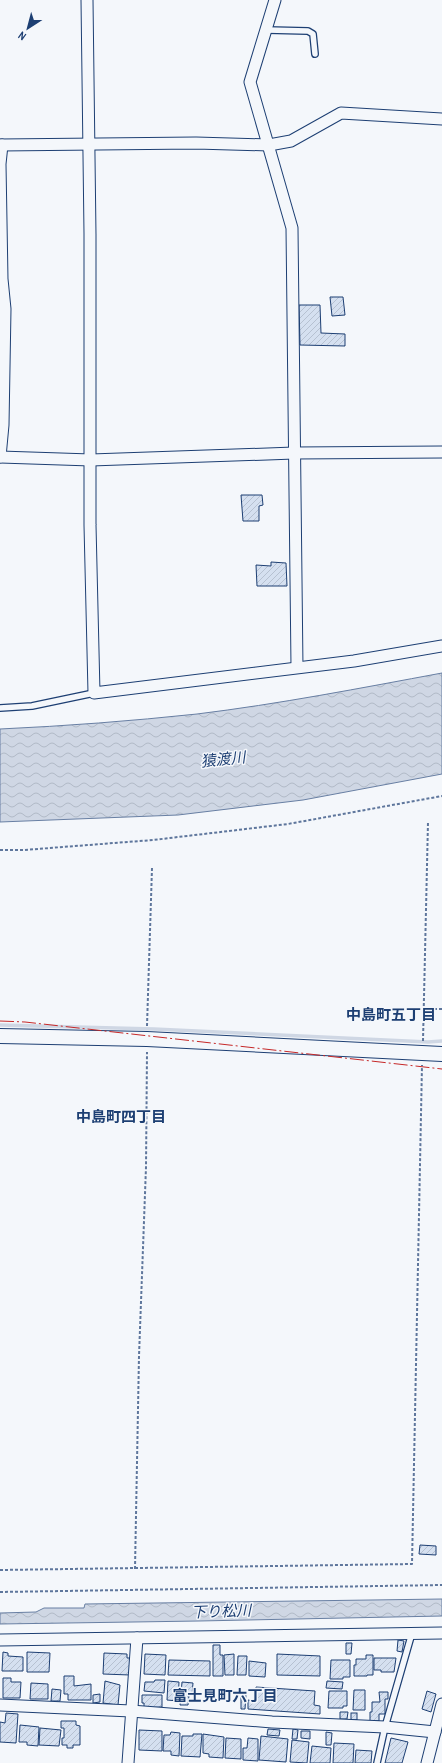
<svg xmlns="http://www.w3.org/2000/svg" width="442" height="1763" viewBox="0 0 442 1763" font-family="'Archivo Narrow','Noto Sans JP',sans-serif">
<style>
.water{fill:url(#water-waves);stroke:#687fa3}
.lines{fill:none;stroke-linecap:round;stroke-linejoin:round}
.stream{stroke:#cfd7e4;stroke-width:3.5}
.building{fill:url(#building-hatch);stroke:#1d3f73}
.service-casing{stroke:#1d3f73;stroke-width:8}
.minor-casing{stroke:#1d3f73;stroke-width:13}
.tertiary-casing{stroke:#1d3f73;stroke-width:16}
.path{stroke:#5e769c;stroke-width:2;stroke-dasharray:3 2;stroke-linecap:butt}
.service{stroke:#f4f7fb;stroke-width:5.5}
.minor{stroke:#f4f7fb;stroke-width:11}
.tertiary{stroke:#f4f7fb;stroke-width:14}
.power{stroke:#c62828;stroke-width:1;stroke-dasharray:14 3 2 3;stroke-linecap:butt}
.labels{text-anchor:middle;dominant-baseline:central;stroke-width:3;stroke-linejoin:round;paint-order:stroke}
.water-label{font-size:15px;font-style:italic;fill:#1d3f73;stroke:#f4f7fb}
.neighbourhood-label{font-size:15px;font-weight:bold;fill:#1d3f73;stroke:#f4f7fb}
</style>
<defs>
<pattern id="water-waves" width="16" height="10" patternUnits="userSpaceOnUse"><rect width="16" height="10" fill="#cfd7e4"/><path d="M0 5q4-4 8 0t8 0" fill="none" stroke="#b1bac7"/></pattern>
<pattern id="building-hatch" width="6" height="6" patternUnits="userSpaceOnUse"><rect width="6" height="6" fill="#d5e0f0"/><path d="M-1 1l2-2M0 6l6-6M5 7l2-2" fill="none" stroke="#b6c1d1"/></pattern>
</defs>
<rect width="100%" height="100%" fill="#f4f7fb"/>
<!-- water -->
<g class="water">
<path d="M 442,673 L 442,774 L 303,800 L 178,815 L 0,822 L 0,729 C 66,726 131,721 197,714 C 279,704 361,688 442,673 Z"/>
<path d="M 442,1599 L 442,1616 L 199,1621 L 0,1624 L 0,1613 L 36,1612 L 44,1608 L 84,1608 L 85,1604 Z"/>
</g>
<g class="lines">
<!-- stream -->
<path class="stream" d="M 0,1025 L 154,1029 L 428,1042 L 442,1041"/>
</g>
<!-- building -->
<g class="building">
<path d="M 330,297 L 343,297 L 345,315 L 332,316 Z"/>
<path d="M 299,305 L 320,305 L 321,333 L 345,334 L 345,346 L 300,345 Z"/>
<path d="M 241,495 L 262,495 L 263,505 L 259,506 L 259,521 L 243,521 Z"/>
<path d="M 271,562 L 286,563 L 287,586 L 257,586 L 256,565 L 271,566 Z"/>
<path d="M 420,1545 L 436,1546 L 436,1555 L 419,1554 Z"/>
<path d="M 398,1640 L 404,1641 L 402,1652 L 397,1651 Z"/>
<path d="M 346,1643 L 352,1643 L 351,1654 L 346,1654 Z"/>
<path d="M 213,1645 L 220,1645 L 220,1655 L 223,1655 L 223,1676 L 213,1676 Z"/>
<path d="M 3,1652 L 8,1653 L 8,1656 L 23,1657 L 23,1671 L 2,1671 Z"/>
<path d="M 27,1652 L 50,1653 L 49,1672 L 27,1672 Z"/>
<path d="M 104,1653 L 127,1654 L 127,1658 L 130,1658 L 130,1675 L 103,1674 Z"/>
<path d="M 145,1654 L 166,1655 L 165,1675 L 144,1674 Z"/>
<path d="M 234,1654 L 234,1675 L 225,1675 L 224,1655 Z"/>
<path d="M 277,1654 L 320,1656 L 320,1676 L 277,1675 Z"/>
<path d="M 366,1655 L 373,1655 L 373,1675 L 367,1675 L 367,1676 L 354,1676 L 354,1665 L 356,1665 L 356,1659 L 366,1659 Z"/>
<path d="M 238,1656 L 247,1656 L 246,1675 L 237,1675 Z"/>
<path d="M 374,1658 L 396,1658 L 394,1672 L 381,1672 L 381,1670 L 374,1670 Z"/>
<path d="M 169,1660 L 210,1661 L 210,1676 L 168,1675 Z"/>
<path d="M 331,1660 L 350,1660 L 350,1677 L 343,1677 L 343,1679 L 330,1679 Z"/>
<path d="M 249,1661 L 266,1663 L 265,1677 L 249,1676 Z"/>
<path d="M 64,1676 L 74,1676 L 74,1686 L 91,1684 L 91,1700 L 68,1700 L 68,1694 L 64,1694 Z"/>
<path d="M 3,1678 L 11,1678 L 11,1682 L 21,1682 L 20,1698 L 3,1698 Z"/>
<path d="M 155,1680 L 165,1680 L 164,1693 L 144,1691 L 145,1682 L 154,1682 Z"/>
<path d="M 105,1681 L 120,1685 L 118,1705 L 103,1703 Z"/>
<path d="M 168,1681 L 179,1682 L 178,1701 L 167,1700 Z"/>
<path d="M 327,1681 L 343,1682 L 342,1689 L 326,1688 Z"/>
<path d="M 182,1682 L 193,1683 L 192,1695 L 189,1695 L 188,1705 L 180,1705 Z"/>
<path d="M 31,1683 L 48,1684 L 48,1699 L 30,1699 Z"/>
<path d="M 256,1687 L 315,1691 L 314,1705 L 320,1706 L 320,1714 L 248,1709 L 248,1700 L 255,1701 Z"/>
<path d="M 52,1689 L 61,1690 L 60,1701 L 51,1701 Z"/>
<path d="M 354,1690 L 365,1690 L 365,1710 L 353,1710 Z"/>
<path d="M 329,1691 L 347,1691 L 347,1706 L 343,1706 L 343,1708 L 328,1708 Z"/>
<path d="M 427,1691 L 436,1694 L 431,1712 L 422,1709 Z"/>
<path d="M 379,1692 L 388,1692 L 388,1699 L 385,1699 L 385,1714 L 379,1714 L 379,1721 L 370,1721 L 370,1712 L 372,1712 L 372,1702 L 380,1702 Z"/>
<path d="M 100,1694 L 100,1702 L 93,1703 L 93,1695 Z"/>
<path d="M 241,1694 L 246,1694 L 245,1709 L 241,1709 Z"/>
<path d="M 142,1695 L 162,1695 L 162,1707 L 144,1708 L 144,1703 L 142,1703 Z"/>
<path d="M 340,1712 L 348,1712 L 347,1719 L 340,1719 Z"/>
<path d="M 6,1713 L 18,1714 L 16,1743 L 0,1742 L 0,1722 L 5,1723 Z"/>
<rect x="351" y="1713" width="6" height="7"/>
<path d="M 61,1721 L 76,1721 L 76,1725 L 80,1726 L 80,1745 L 73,1745 L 73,1748 L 67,1748 L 67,1745 L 62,1745 L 62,1738 L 64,1738 L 64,1728 L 61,1728 Z"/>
<path d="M 20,1725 L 39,1727 L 38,1746 L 27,1745 L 27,1742 L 19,1742 Z"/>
<path d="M 40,1728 L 61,1730 L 59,1746 L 39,1745 Z"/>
<path d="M 268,1729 L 280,1730 L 279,1736 L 267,1735 Z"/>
<path d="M 293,1729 L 298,1730 L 297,1739 L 292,1739 Z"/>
<path d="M 139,1730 L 162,1731 L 162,1751 L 139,1750 Z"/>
<path d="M 301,1731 L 310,1731 L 310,1739 L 301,1738 Z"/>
<path d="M 171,1732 L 180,1733 L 179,1756 L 171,1755 L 171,1751 L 163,1751 L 164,1735 L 170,1735 Z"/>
<path d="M 326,1732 L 332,1733 L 331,1745 L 326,1745 Z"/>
<path d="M 193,1734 L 202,1734 L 200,1757 L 181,1756 L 182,1736 L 193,1736 Z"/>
<path d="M 203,1734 L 224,1737 L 223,1758 L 209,1757 L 209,1754 L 203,1753 Z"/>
<path d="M 261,1736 L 288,1739 L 286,1762 L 259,1760 Z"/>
<path d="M 226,1738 L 241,1739 L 241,1759 L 225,1758 Z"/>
<path d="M 248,1738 L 258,1739 L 258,1761 L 243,1760 L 243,1748 L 247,1748 Z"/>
<path d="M 391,1738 L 408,1742 L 402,1763 L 385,1763 Z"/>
<path d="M 292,1740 L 309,1742 L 307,1763 L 290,1762 Z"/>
<path d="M 334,1743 L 354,1744 L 353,1763 L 333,1763 Z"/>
<path d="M 312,1746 L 331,1748 L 330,1763 L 310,1763 Z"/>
<path d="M 356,1750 L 372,1751 L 371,1763 L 355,1763 Z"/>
</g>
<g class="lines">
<!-- service casing -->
<g class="service-casing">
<g id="service">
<path d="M 267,30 L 308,31 L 313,34 L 315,54"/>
<path d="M 0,708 L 32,706 L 94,693"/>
<path d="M 377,1763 L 385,1727 L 412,1633"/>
</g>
</g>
<!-- minor casing -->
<g class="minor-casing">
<g id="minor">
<path d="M 87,0 L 90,234 L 90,525 L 94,693 L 354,661 L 442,646"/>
<path d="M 275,0 L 250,82 L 292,228 L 297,667"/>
<path d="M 0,145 L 196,143 L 269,145 L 291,141 L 341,113 L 442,119"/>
<path d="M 0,457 L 91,460 L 294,453 L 442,452"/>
<path d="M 0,457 L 3,425 L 5,309 L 2,279 L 0,164 L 2,145"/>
<path d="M 0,1640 L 442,1633"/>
<path d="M 0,1705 L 131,1711 L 272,1722 L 385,1727 L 435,1732"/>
<path d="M 128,1763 L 137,1638"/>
<path d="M 427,1763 L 442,1704"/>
</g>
</g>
<!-- tertiary casing -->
<g class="tertiary-casing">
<path id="tertiary" d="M 0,1036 L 147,1039 L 442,1054"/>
</g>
<!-- path -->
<g class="path">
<path d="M 0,850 L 24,850 L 153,840 L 288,824 L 442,796"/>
<path d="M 424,1009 L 442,1009"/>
<path d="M 147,1026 L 152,868"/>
<path d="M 423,1041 L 428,822"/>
<path d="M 135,1569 L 139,1356 L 146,1167 L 147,1052"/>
<path d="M 0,1570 L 412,1564 L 422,1065"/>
<path d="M 0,1592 L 442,1585"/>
</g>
<!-- service -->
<use href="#service" class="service"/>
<!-- minor -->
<use href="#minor" class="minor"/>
<!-- tertiary -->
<use href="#tertiary" class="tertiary"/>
<!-- power -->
<path class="power" d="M 0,1021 L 25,1022 L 442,1069"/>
</g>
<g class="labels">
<!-- water labels -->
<g class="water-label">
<text transform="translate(223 759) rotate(-6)">猿渡川</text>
<text transform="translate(221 1611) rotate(-2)">下り松川</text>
</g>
<!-- neighbourhood labels -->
<g class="neighbourhood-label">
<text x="391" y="1014">中島町五丁目</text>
<text x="121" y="1116">中島町四丁目</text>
<text x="225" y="1695">富士見町六丁目</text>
</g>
</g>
<!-- north arrow -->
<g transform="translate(28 28) rotate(216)" stroke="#f4f7fb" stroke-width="3" paint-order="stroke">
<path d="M0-3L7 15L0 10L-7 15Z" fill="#1d3f73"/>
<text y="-6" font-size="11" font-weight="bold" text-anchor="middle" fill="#1d3f73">N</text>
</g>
</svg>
